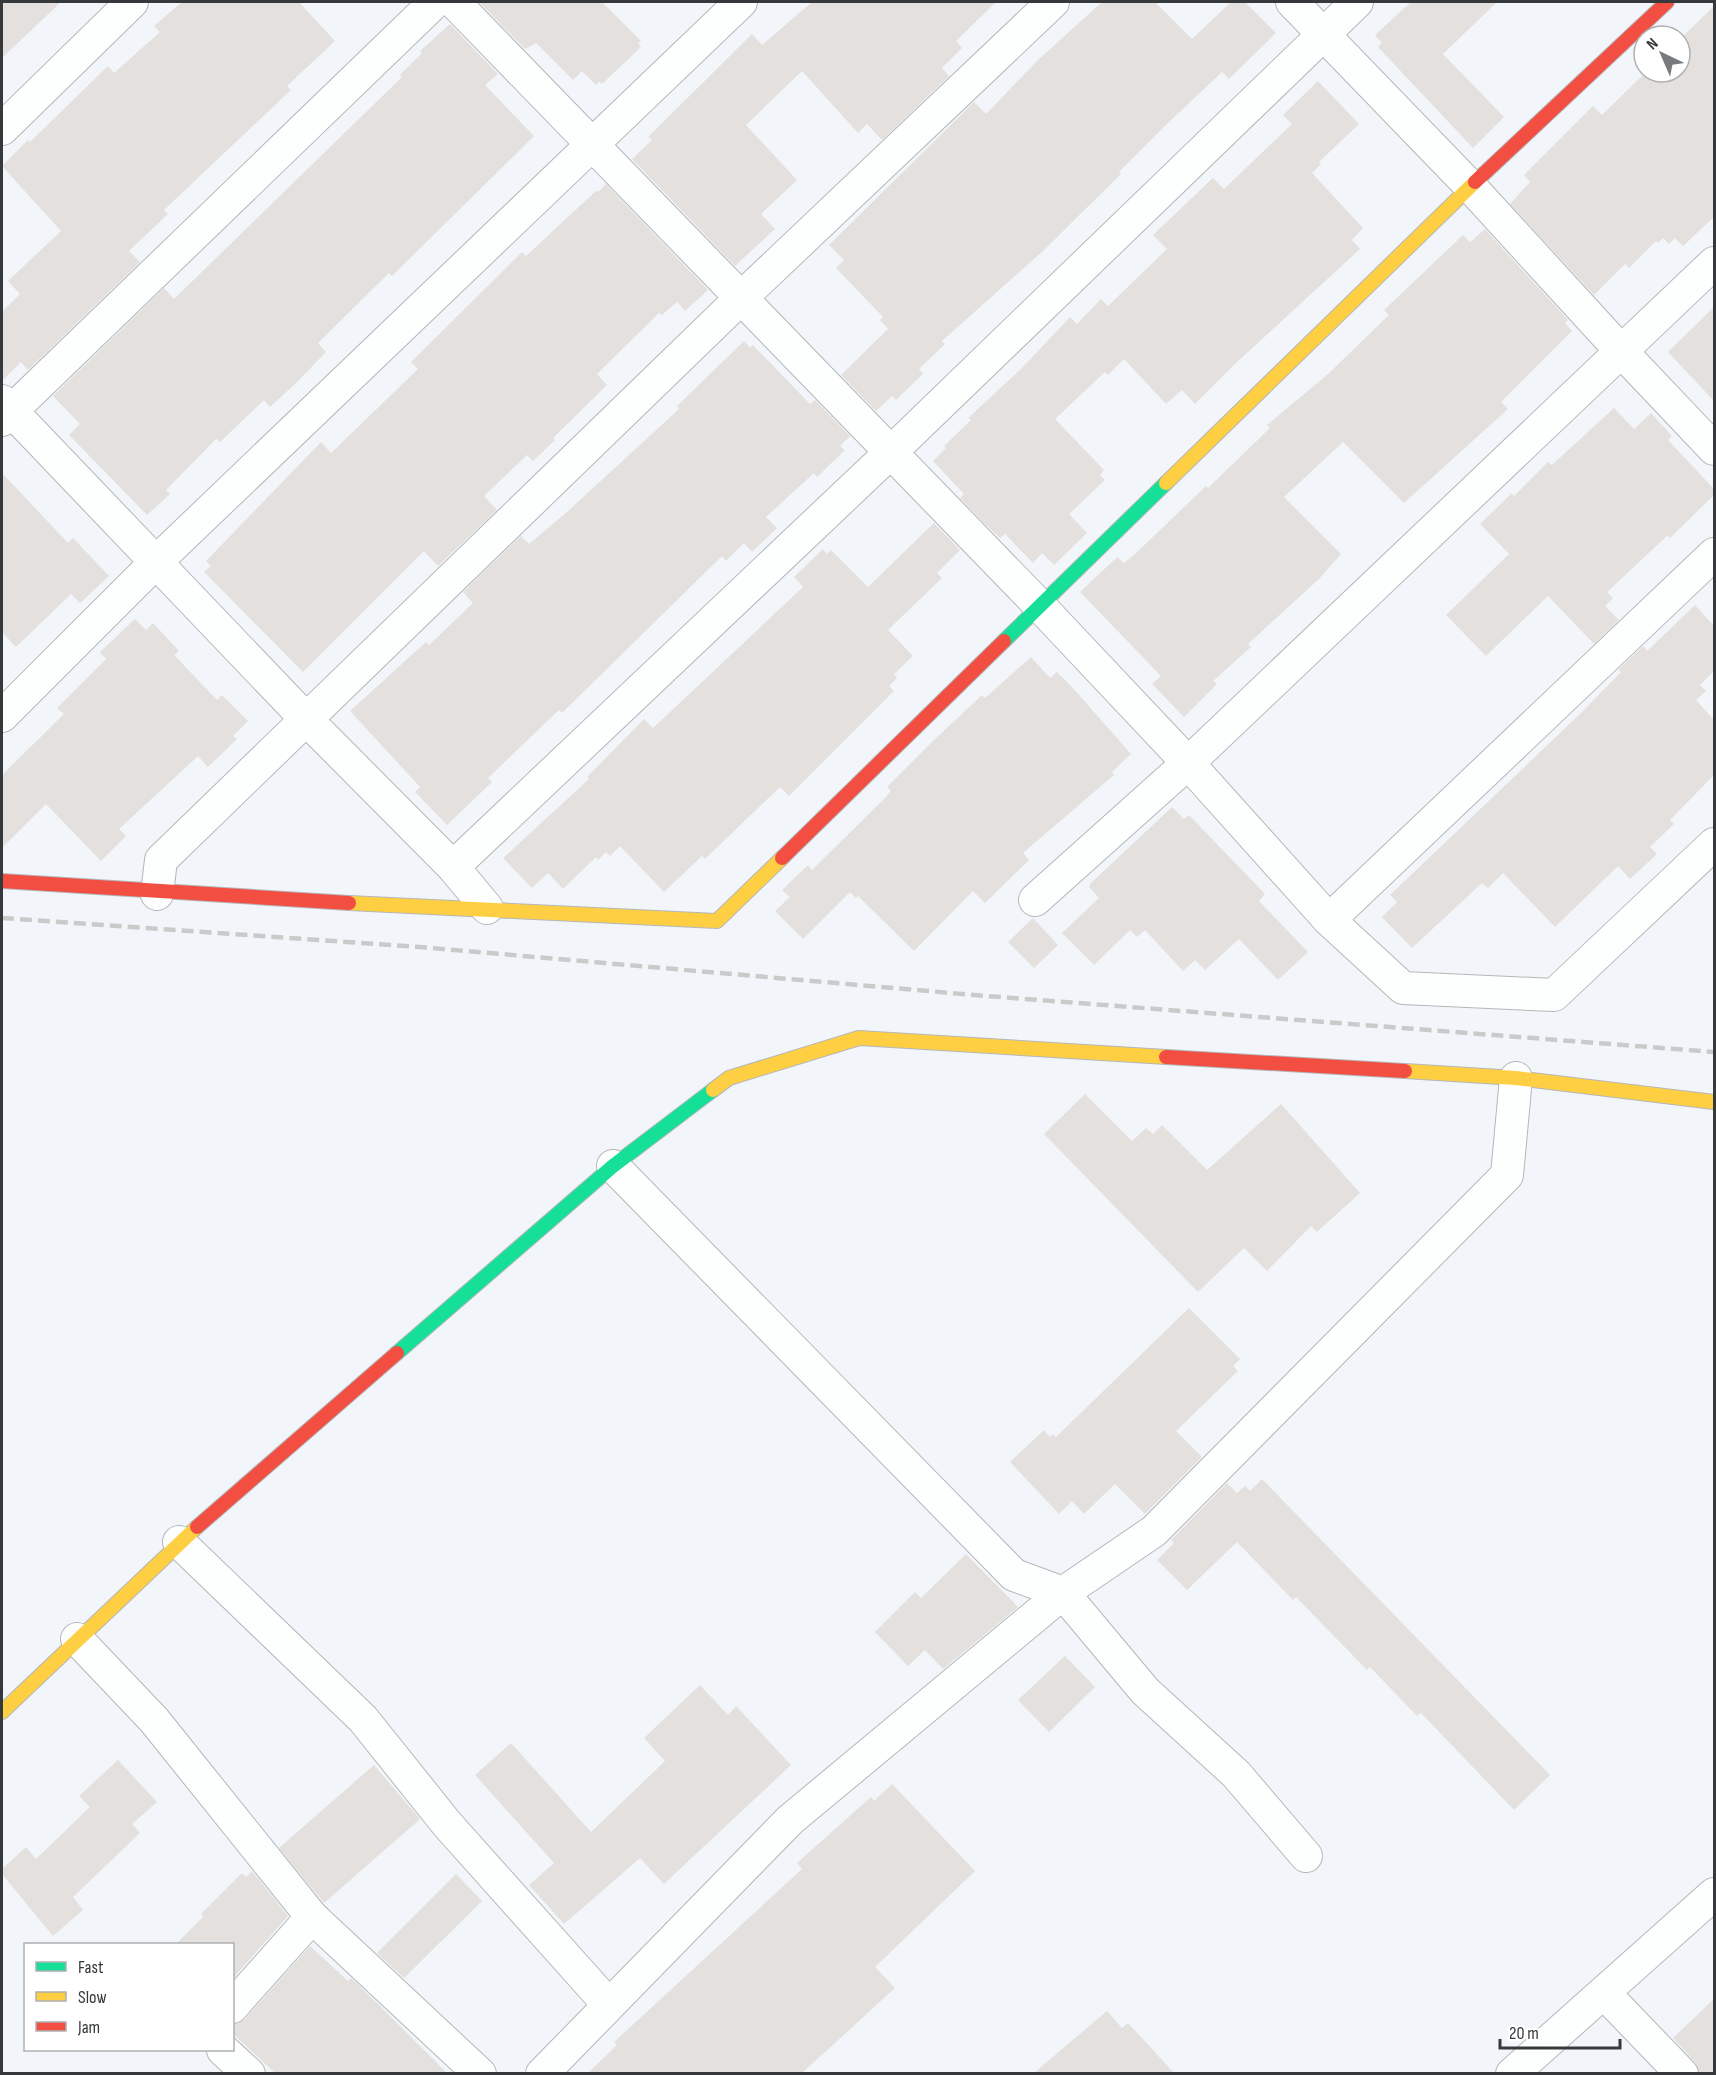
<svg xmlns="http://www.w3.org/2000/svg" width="1716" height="2075" viewBox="0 0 1716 2075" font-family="'Sofia Sans Condensed',sans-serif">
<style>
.building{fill:#e4e0dd}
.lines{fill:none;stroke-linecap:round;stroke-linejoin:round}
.street-casing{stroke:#b4b7ba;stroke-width:34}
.fast-casing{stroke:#b4b7ba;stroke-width:16}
.slow-casing{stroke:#b4b7ba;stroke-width:16}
.jam-casing{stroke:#b4b7ba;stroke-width:16}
.street{stroke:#fdfefe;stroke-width:32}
.fast{stroke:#16e098;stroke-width:14}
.slow{stroke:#ffcf43;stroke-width:14}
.jam{stroke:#f24e42;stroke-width:14}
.rail{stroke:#c9cbcb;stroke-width:4.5;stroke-dasharray:12 6;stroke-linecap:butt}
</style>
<rect width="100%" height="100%" fill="#f2f6fa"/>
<!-- building -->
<g class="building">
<path d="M 2,2 L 61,2 L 2,58 Z"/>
<path d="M 182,2 L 299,2 L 335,41 L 287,86 L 291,90 L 164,210 L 168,214 L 129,251 L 140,262 L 28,370 L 21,362 L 2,381 L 2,312 L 20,294 L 8,281 L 61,231 L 2,166 L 28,140 L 30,142 L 108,66 L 114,73 L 160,32 L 154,26 Z"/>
<path d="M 479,2 L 602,2 L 641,41 L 638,43 L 641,47 L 602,84 L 599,82 L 596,85 L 582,71 L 573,80 L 536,43 L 525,49 Z"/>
<path d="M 812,2 L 996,2 L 956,41 L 962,48 L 942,68 L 949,76 L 882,140 L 867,124 L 858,133 L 802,71 L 746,125 L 797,180 L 761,214 L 775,229 L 735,266 L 632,159 L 652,140 L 648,137 L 752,34 L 762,45 Z"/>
<path d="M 1102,2 L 1155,2 L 1192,39 L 1231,2 L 1245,2 L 1276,33 L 1229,79 L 1222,72 L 1167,124 L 1119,172 L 1121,174 L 1044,250 L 942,341 L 945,344 L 919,369 L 923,374 L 896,400 L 892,396 L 876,411 L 841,375 L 888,329 L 880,320 L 883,317 L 836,268 L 844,260 L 829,245 L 974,102 L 986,114 L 1038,60 Z"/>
<path d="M 1411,2 L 1497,2 L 1443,54 L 1504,117 L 1473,148 L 1378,47 L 1382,43 L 1375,35 Z"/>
<path d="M 1714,6 L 1714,217 L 1683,246 L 1675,238 L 1669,244 L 1663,238 L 1658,243 L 1656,241 L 1629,268 L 1625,264 L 1594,295 L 1510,204 L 1530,182 L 1524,175 L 1593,106 L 1602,115 L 1646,72 L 1680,72 L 1680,39 Z"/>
<path d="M 450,24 L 498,74 L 485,85 L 534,136 L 392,276 L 389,273 L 318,343 L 326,352 L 297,382 L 270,407 L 264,400 L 220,442 L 216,439 L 166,490 L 170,494 L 147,515 L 69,435 L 80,424 L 53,396 L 164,288 L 174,299 L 402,77 L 400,75 L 422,53 L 420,51 Z"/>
<path d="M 1318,81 L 1359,124 L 1319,162 L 1321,164 L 1312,173 L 1363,228 L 1352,240 L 1360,249 L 1236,363 L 1195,404 L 1182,390 L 1166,404 L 1124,359 L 1108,375 L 1105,372 L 1055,419 L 1104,470 L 1100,475 L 1105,480 L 1069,514 L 1087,533 L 1054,565 L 1042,553 L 1033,563 L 1005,534 L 1000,538 L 986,525 L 960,498 L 964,494 L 933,461 L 946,448 L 944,446 L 971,420 L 968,418 L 1022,368 L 1070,317 L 1077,324 L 1101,299 L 1108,306 L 1167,249 L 1153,235 L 1213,178 L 1224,189 L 1292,124 L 1283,115 Z"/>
<path d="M 606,184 L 708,290 L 685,311 L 677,302 L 662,315 L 659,313 L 597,374 L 607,385 L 553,438 L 555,440 L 533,461 L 527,455 L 484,496 L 497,510 L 438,566 L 424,551 L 303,672 L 204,572 L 211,566 L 206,561 L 321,442 L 331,453 L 418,369 L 411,362 L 522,252 L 526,256 L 597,190 L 598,192 Z"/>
<path d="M 1485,229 L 1568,320 L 1565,323 L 1572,331 L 1501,402 L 1508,409 L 1404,503 L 1343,442 L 1284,497 L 1341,554 L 1319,579 L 1248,644 L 1251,647 L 1213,681 L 1217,684 L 1184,717 L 1152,684 L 1161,676 L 1080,592 L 1114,560 L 1118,557 L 1124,563 L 1133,556 L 1206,486 L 1208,488 L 1270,428 L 1267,425 L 1328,374 L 1389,315 L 1384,310 L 1463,235 L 1470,242 Z"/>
<path d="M 1714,307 L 1714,401 L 1668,352 Z"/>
<path d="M 744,341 L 750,348 L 753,345 L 810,404 L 815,400 L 850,436 L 840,446 L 845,450 L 817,477 L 814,473 L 766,517 L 777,528 L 752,552 L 744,543 L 726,561 L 722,556 L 562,713 L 559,710 L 488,778 L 492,782 L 447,825 L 415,792 L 420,787 L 350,711 L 426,642 L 429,645 L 473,603 L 463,592 L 521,536 L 529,544 L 567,512 L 679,409 L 677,406 Z"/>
<path d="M 1614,408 L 1634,429 L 1651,413 L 1672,436 L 1668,440 L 1714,489 L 1714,495 L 1670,538 L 1668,535 L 1607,592 L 1613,598 L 1605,606 L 1619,620 L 1594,644 L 1548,596 L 1486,656 L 1446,615 L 1509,554 L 1480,524 L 1512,493 L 1514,496 L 1548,462 L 1552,465 Z"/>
<path d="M 2,473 L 68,543 L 73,538 L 109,576 L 80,603 L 71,594 L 16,647 L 2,632 Z"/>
<path d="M 934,523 L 960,550 L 937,573 L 942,578 L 888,630 L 913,656 L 894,674 L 897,678 L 889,686 L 894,691 L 789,796 L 780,787 L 705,859 L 702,856 L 664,892 L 620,846 L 610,856 L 606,852 L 598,860 L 596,857 L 563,889 L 548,873 L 532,888 L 503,858 L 589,779 L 587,777 L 644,719 L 653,728 L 803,587 L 794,577 L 823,549 L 827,554 L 831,550 L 868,587 Z"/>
<path d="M 1695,605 L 1714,626 L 1714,671 L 1700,685 L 1706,691 L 1696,700 L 1714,720 L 1714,775 L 1670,820 L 1674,824 L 1650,847 L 1657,854 L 1630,879 L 1618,866 L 1555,927 L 1503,873 L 1488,888 L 1482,883 L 1412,948 L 1382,917 L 1397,902 L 1390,895 L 1582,712 L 1621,672 L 1618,670 L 1643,646 L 1647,651 Z"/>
<path d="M 135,619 L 146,630 L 153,623 L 179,651 L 174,655 L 217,700 L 222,695 L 248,721 L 233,736 L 237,739 L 208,767 L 198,756 L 119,829 L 126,836 L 101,861 L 46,804 L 2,848 L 2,775 L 64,714 L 57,708 L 106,659 L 100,652 Z"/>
<path d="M 1031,657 L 1050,678 L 1057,672 L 1072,687 L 1131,754 L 1112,772 L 1114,775 L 1023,853 L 1029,860 L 985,903 L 973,891 L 914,951 L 858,896 L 856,898 L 850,892 L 803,939 L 775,911 L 790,897 L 782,890 L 808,865 L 812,870 L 884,799 L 891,791 L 887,787 L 934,740 L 982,695 L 985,698 Z"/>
<path d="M 1172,807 L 1184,819 L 1189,815 L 1265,894 L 1259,901 L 1308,952 L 1278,980 L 1239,939 L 1205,970 L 1195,960 L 1183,971 L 1145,930 L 1137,937 L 1130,930 L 1094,965 L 1062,933 L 1099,898 L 1089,887 L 1091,883 Z"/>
<path d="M 1033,918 L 1058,945 L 1034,968 L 1008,942 Z"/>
<path d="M 1085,1094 L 1132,1141 L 1146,1128 L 1153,1134 L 1162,1125 L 1207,1170 L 1281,1104 L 1360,1193 L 1317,1232 L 1311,1226 L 1267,1271 L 1244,1248 L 1198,1292 L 1044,1134 Z"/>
<path d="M 1189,1308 L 1240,1359 L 1233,1366 L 1238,1371 L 1176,1431 L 1202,1457 L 1145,1514 L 1115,1484 L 1084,1514 L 1072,1501 L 1059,1514 L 1010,1462 L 1044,1430 L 1050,1437 L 1053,1434 L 1056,1437 Z"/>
<path d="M 1262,1479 L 1550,1775 L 1514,1810 L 1421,1713 L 1417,1716 L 1370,1667 L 1367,1670 L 1296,1597 L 1293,1600 L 1237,1542 L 1187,1590 L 1157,1560 L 1174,1543 L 1171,1540 L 1227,1483 L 1237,1493 L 1245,1486 L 1250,1491 Z"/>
<path d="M 966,1554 L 1018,1607 L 943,1669 L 925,1650 L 908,1666 L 875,1632 L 915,1592 L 921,1598 Z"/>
<path d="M 1065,1656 L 1095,1687 L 1049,1732 L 1018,1700 Z"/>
<path d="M 700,1685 L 728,1715 L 736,1706 L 791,1765 L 664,1884 L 640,1858 L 564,1924 L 529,1885 L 554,1863 L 475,1775 L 511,1743 L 591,1832 L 665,1761 L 644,1738 Z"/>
<path d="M 118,1760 L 157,1802 L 132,1824 L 140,1833 L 73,1897 L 83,1910 L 53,1936 L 2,1874 L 2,1869 L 26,1847 L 36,1859 L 90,1807 L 79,1796 Z"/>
<path d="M 374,1765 L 420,1819 L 324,1903 L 279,1848 Z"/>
<path d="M 892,1784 L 975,1871 L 875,1967 L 895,1988 L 802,2073 L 588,2073 L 617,2045 L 614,2042 L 802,1869 L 797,1863 L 871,1797 L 874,1801 Z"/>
<path d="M 252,1871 L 288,1916 L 235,1976 L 232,1974 L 232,1944 L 176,1944 L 203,1917 L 201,1914 L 242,1873 L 246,1877 Z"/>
<path d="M 456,1874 L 482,1901 L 404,1978 L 377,1953 Z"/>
<path d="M 310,1946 L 348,1981 L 351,1978 L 378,2004 L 447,2073 L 275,2073 L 232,2033 L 232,2026 L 245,2019 Z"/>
<path d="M 1714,1999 L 1714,2073 L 1699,2073 L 1695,2062 L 1673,2038 Z"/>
<path d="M 1107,2011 L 1122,2028 L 1128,2023 L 1174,2073 L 1034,2073 Z"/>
</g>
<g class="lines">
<!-- street casing -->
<g class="street-casing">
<g id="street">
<path d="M 454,2 L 1039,605 L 1188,763 L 1329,920 L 1403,988 L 1554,995 L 1714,844"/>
<path d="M 1292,2 L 1470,186 L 1621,351 L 1714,449"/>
<path d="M 2,129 L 132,2"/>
<path d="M 2,401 L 305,718 L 453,867 L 487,908"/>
<path d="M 2,420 L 435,2"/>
<path d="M 2,716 L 157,561 L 741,2"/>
<path d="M 453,867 L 891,452 L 1357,2"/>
<path d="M 157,894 L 161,860 L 741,298 L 1053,2"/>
<path d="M 1035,900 L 1188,763 L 1714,263"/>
<path d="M 1329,920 L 1714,554"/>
<path d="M 613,1166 L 1014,1575 L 1063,1593 L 1145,1691 L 1236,1774 L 1306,1856"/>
<path d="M 179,1542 L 363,1719 L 447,1824 L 608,2004"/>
<path d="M 77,1639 L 154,1720 L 312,1917"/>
<path d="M 1605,1994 L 1682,2074"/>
<path d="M 232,2007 L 312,1917 L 480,2074"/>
<path d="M 223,2050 L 249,2074"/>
<path d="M 542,2074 L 790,1820 L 1063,1593 L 1154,1531 L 1507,1175 L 1516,1078"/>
<path d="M 1512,2074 L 1714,1894"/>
</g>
</g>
<!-- fast casing -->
<g class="fast-casing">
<g id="fast">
<path d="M 1004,641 L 1166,483"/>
<path d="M 397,1353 L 613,1166 L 713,1090"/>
</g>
</g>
<!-- slow casing -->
<g class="slow-casing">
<g id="slow">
<path d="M 1166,483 L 1475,182"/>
<path d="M 349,903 L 717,921 L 782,858"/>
<path d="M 1405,1071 L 1516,1078 L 1714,1102"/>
<path d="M 713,1090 L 729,1078 L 859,1038 L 1166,1057"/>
<path d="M 2,1712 L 197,1527"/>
</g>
</g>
<!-- jam casing -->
<g class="jam-casing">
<g id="jam">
<path d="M 1475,182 L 1667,2"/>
<path d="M 782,858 L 1004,641"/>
<path d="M 2,881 L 349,903"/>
<path d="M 1166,1057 L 1405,1071"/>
<path d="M 197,1527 L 397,1353"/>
</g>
</g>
<!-- street -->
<use href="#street" class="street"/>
<!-- fast -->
<use href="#fast" class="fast"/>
<!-- slow -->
<use href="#slow" class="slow"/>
<!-- jam -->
<use href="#jam" class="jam"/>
<!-- rail -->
<path class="rail" d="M 2,918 L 420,947 L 974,995 L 1714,1052"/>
</g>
<!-- border -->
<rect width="1716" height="2075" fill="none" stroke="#36393c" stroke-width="6"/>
<!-- legend -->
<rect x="24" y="1943" width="210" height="108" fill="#ffffff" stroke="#afb0b1" stroke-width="1.5"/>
<rect x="36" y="1962" width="30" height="9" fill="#16e098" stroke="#afb0b1" stroke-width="1.5"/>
<text x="78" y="1973" font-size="18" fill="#36393c">Fast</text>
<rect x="36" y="1992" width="30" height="9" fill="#ffcf43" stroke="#afb0b1" stroke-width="1.5"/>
<text x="78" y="2003" font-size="18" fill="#36393c">Slow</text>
<rect x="36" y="2022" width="30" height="9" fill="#f24e42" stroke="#afb0b1" stroke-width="1.5"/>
<text x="78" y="2033" font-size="18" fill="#36393c">Jam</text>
<!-- north arrow -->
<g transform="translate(1662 54) rotate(316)"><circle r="28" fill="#ffffff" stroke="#afb0b1" stroke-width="1.5"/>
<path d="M0-4.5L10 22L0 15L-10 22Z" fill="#787b7e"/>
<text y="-9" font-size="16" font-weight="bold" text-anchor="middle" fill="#36393c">N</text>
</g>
<!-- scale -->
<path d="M1500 2039v9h120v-9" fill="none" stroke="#36393c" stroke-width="3"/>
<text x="1509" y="2039" font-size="18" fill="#36393c" stroke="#ffffff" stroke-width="4.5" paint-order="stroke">20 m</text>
</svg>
